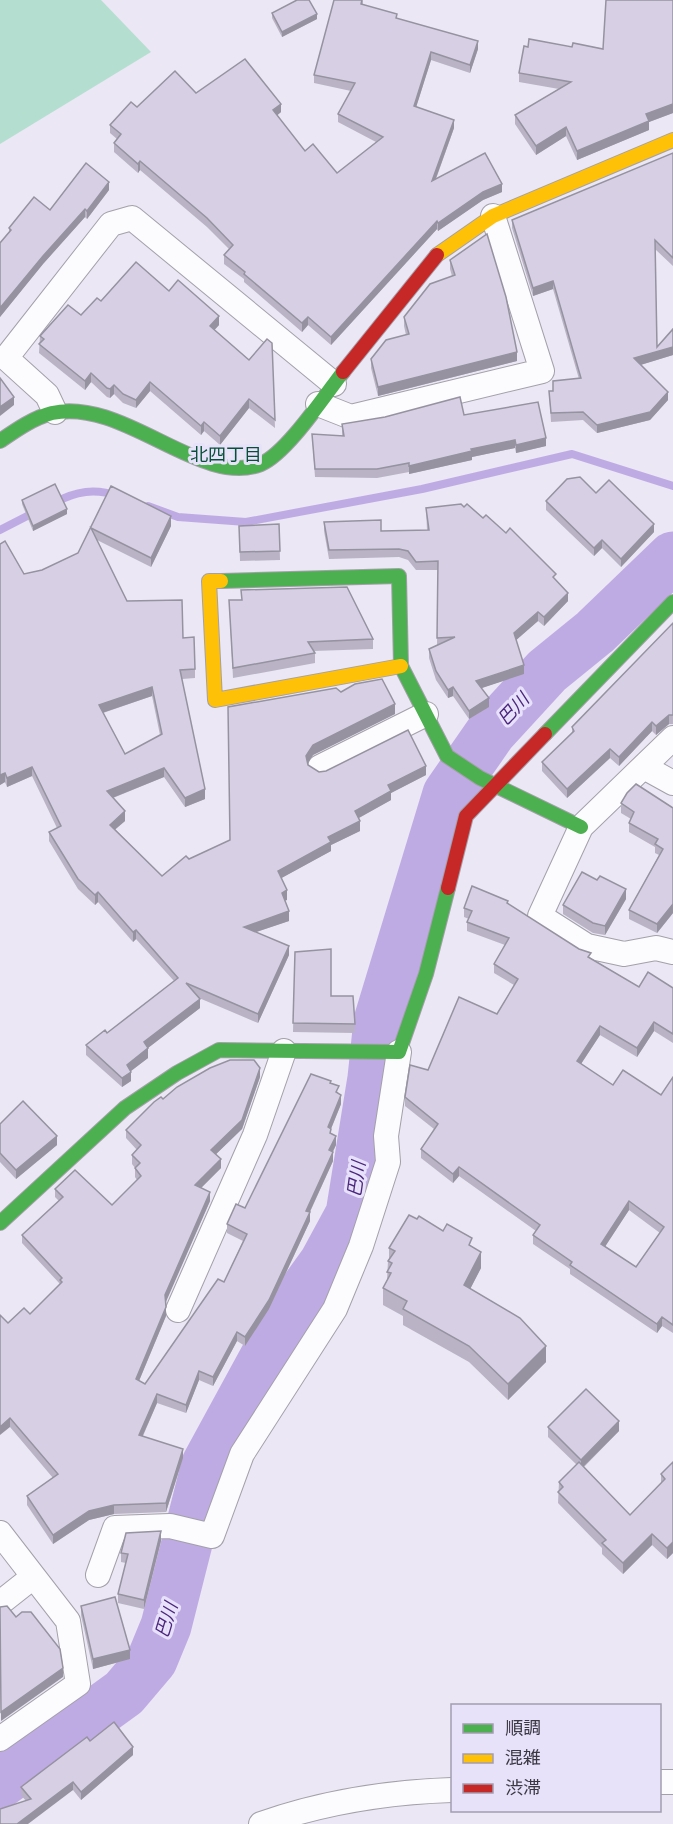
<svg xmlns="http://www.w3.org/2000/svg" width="673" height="1824" viewBox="0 0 673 1824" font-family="Raleway,'Noto Sans JP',sans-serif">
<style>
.green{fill:#b4dfd0}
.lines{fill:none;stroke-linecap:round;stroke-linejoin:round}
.stream{stroke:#bfabe4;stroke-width:8}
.river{stroke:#bfabe4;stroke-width:51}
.street-casing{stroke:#a3a0aa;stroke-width:26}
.fast-casing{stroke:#a3a0aa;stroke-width:16}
.slow-casing{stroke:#a3a0aa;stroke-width:16}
.jam-casing{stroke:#a3a0aa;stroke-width:16}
.street{stroke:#fcfbfd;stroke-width:24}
.fast{stroke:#4caf50;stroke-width:14}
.slow{stroke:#ffc107;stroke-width:14}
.jam{stroke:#c62828;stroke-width:14}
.wall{fill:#b9b3c5;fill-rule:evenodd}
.shaded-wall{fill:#9692a0}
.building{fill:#d7d0e5;stroke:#9692a0;stroke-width:1.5;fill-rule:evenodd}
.labels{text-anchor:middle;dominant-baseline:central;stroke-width:6;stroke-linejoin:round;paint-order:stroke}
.neighbourhood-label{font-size:18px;fill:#055036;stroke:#e8e1fa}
.water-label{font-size:18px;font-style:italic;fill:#4c267e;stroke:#e8e1fa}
</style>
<rect width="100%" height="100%" fill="#ebe7f4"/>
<!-- green -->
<path class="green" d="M 0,0 L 101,0 L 151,52 L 0,144 Z"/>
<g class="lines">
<!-- stream -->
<g class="stream">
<path d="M 54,503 C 76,491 95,488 118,496"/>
<path d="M 148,506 L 178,517 L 246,522 L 422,489 L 572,454 L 673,486"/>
<path d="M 0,530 L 37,511"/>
</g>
<!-- river -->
<path class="river" d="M 0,1783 L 124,1693 L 152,1660 L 166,1626 L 207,1464 L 292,1308 L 325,1262 L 351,1214 L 373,1078 L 379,1021 L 448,794 L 491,732 L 547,671 L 595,632 L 673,557"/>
<!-- street casing -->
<g class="street-casing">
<g id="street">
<path d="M 318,404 L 351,417 L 542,371 L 493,216"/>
<path d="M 55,412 L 47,395 L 6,358 L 111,224 L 132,218 L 334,384"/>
<path d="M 673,738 L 581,827 L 540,916 L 587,946 L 624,954 L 656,948 L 673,952"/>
<path d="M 320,767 L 426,714"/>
<path d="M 644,767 L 673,783"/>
<path d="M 178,1310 L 255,1135 L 284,1051"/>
<path d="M 0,1533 L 68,1621 L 78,1684 L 0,1739"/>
<path d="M 98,1575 L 115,1528 L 170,1526 L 212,1536 L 242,1454 L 335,1309 L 361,1246 L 388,1162 L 386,1136 L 399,1052"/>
<path d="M 0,1603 L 33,1577"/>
<path d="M 660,1782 L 673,1782"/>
<path d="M 261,1824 C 321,1803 388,1792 452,1790"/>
</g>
</g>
<!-- fast casing -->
<g class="fast-casing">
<g id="fast">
<path d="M 0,441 C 16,430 33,418 52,413 C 123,397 201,488 261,464 C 287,453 325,395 343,372"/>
<path d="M 221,581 L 399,576 L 401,666 L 447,756 L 480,778 L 581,827"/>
<path d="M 545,734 L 673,602"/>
<path d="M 0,1223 L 125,1108 L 177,1073 L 219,1050 L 399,1052 L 426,974 L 448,888"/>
</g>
</g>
<!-- slow casing -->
<g class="slow-casing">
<g id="slow">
<path d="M 437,255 L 493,216 L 673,140"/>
<path d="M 221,581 L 209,581 L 215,700 L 401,666"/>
</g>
</g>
<!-- jam casing -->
<g class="jam-casing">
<g id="jam">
<path d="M 343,372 L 437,255"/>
<path d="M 448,888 L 466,816 L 545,734"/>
</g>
</g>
<!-- street -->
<use href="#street" class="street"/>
<!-- fast -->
<use href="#fast" class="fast"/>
<!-- slow -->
<use href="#slow" class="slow"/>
<!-- jam -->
<use href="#jam" class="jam"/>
</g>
<!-- wall -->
<g class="wall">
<path d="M 363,0 L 363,4 L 397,19 L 478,49 L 470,73 L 431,60 L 416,107 L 454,128 L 436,179 L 502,192 L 483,200 L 438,231 L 437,229 L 331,345 L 308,325 L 302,332 L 244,282 L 244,279 L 224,264 L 224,255 L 229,249 L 207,227 L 140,170 L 138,173 L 114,152 L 114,143 L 117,139 L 110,133 L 110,125 L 137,107 L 196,93 L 281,112 L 277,115 L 305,151 L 337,173 L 376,142 L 338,122 L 338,114 L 351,91 L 314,83 L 314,75 Z"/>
<path d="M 673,0 L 673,113 L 649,122 L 649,130 L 577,160 L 566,136 L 536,155 L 515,124 L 515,115 L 559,89 L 519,82 L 519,73 L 528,47 L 572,47 L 603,49 Z"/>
<path d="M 272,13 L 317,19 L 282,37 L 272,18 Z"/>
<path d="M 673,153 L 673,266 L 655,249 L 657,347 L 673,329 L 673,355 L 640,365 L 668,400 L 650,420 L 597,433 L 583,420 L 551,422 L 549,391 L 553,391 L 579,379 L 553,289 L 533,296 L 512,228 L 512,220 Z"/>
<path d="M 109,190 L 87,219 L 85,217 L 43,264 L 0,317 L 0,243 L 9,232 L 9,228 L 50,210 Z"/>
<path d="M 450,260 L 517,361 L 378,396 L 371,368 L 371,359 L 406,335 L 404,326 L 404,317 L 452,276 L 450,269 Z"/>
<path d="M 169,291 L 219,325 L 214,330 L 249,360 L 272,343 L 275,428 L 249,408 L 220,445 L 204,431 L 201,435 L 150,391 L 136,408 L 123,403 L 114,394 L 110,398 L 107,397 L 91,382 L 85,390 L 39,353 L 40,336 L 81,315 L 101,301 Z"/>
<path d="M 464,415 L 546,446 L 516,453 L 515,448 L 472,457 L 472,460 L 409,474 L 409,472 L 377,478 L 315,477 L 312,434 L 342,436 L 342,424 Z"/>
<path d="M 111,486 L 171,526 L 151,567 L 97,540 L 127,601 L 183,638 L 195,669 L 195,678 L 182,679 L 205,799 L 185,807 L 164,777 L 113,798 L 125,821 L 115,829 L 162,876 L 189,859 L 230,840 L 341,692 L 395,714 L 313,755 L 307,763 L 308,765 L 319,772 L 426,775 L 391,793 L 391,800 L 359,818 L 360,831 L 331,845 L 331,851 L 281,878 L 287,900 L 285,900 L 289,921 L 256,932 L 289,955 L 258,1023 L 199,998 L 200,1008 L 148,1048 L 148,1058 L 131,1071 L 131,1081 L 122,1087 L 86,1055 L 86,1045 L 107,1033 L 174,981 L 136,939 L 133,942 L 98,902 L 95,905 L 78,889 L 49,841 L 49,832 L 57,828 L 32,776 L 7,787 L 5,782 L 0,785 L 0,544 L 24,574 L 42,570 L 78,553 ZM 152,696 L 160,735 L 125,754 L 103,713 Z"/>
<path d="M 596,493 L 654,532 L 621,567 L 602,548 L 594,556 L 546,510 L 546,501 Z"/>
<path d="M 22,500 L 67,514 L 33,531 L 22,504 Z"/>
<path d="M 426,508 L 556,580 L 568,601 L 544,626 L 538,621 L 516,640 L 524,674 L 481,688 L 489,707 L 469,719 L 453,696 L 448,698 L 436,680 L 429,658 L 429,649 L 437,645 L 438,570 L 416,570 L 408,560 L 399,557 L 329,559 L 324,531 L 324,522 L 381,531 L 427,530 Z"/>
<path d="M 279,524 L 280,560 L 240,561 L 239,526 Z"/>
<path d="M 229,600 L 241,600 L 373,639 L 373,649 L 313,651 L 315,653 L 315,663 L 233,678 Z"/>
<path d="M 673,623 L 673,724 L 669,724 L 656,735 L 652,731 L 619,766 L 610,758 L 567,798 L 542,771 L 542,762 L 572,734 L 572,727 Z"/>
<path d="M 621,803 L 673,808 L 673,913 L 657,933 L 629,919 L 629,910 L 659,855 L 655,853 L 655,847 L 629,832 L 629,823 L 631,819 L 621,813 Z"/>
<path d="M 626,899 L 605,935 L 593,933 L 563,914 L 563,905 Z"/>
<path d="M 508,904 L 591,958 L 639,987 L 673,988 L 673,1043 L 654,1031 L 637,1057 L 600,1035 L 581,1064 L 613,1085 L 661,1095 L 673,1077 L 673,1333 L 662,1326 L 657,1333 L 570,1274 L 570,1269 L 533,1244 L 533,1235 L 536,1231 L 459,1176 L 453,1183 L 421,1158 L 421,1149 L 434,1129 L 405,1106 L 405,1097 L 428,1070 L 497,1014 L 514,985 L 494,973 L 494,964 L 505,945 L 467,931 L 467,922 L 469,919 L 464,917 L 464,908 ZM 629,1210 L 660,1233 L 636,1267 L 605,1246 Z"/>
<path d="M 295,952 L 355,1024 L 355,1033 L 293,1032 Z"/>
<path d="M 260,1077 L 242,1129 L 216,1154 L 221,1168 L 201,1188 L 210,1201 L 165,1303 L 166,1316 L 139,1381 L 145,1384 L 224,1282 L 243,1241 L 227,1233 L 227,1224 L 245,1208 L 331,1083 L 339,1094 L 341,1104 L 331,1129 L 331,1134 L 336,1145 L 333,1152 L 333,1161 L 310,1212 L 310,1221 L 269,1309 L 245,1346 L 237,1341 L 213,1386 L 199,1380 L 186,1413 L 157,1403 L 143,1436 L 183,1458 L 166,1512 L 114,1514 L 89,1520 L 53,1544 L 27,1505 L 27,1496 L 53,1478 L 10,1427 L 8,1323 L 30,1314 L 60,1284 L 22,1243 L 22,1235 L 59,1201 L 55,1197 L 55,1189 L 112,1205 L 137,1180 L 135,1177 L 135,1168 L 132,1164 L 132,1155 L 137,1150 L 126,1138 L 126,1130 L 163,1099 Z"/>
<path d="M 0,1124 L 57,1145 L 16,1179 L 0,1162 Z"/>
<path d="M 443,1231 L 472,1247 L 481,1268 L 470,1289 L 546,1362 L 508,1400 L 469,1362 L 403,1325 L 403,1316 L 383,1305 L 383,1288 L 387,1280 L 388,1261 L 389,1259 L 389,1248 Z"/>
<path d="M 548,1427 L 619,1431 L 584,1467 L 630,1515 L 661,1484 L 661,1474 L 673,1462 L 673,1553 L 667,1559 L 652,1545 L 623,1574 L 602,1554 L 602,1548 L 558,1503 L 559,1482 L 577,1465 L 548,1437 Z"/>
<path d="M 161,1541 L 144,1609 L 118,1603 L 118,1594 L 126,1563 L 121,1562 L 121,1553 Z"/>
<path d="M 81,1606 L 130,1659 L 93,1669 L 81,1615 Z"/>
<path d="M 90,1741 L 133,1755 L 81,1800 L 73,1790 L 26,1801 L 21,1795 L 21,1787 Z"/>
</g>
<!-- shaded-wall -->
<g class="shaded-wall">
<path d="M 317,14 L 317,19 L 282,37 L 282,32 Z"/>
<path d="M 478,41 L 478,49 L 470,73 L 470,65 Z"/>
<path d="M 431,52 L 431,60 L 414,114 L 414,106 Z"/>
<path d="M 281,104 L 281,112 L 273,119 L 273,110 Z"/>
<path d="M 673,104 L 673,113 L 649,122 L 649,130 L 577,160 L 577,151 L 646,114 Z"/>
<path d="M 454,120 L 454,128 L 432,189 L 432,181 Z"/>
<path d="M 566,127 L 566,136 L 536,155 L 536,146 Z"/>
<path d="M 140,161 L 140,170 L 138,173 L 138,164 Z"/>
<path d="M 109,182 L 109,190 L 87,219 L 87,211 Z"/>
<path d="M 502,184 L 502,192 L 483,200 L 438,231 L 438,223 L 483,192 Z"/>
<path d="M 85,209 L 85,217 L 43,264 L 0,317 L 0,308 L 43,256 Z"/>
<path d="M 437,221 L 437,229 L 331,345 L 331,337 Z"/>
<path d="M 553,281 L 553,289 L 533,296 L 533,288 Z"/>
<path d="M 219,316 L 219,325 L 210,335 L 210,326 Z"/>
<path d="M 308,317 L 308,325 L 302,332 L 302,323 Z"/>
<path d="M 673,347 L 673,355 L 634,367 L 634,358 Z"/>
<path d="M 517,352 L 517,361 L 378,396 L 378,387 Z"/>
<path d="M 91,373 L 91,382 L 85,390 L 85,381 Z"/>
<path d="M 150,382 L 150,391 L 136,408 L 136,400 Z"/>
<path d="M 114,385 L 114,394 L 110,398 L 110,389 Z"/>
<path d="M 668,392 L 668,400 L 650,420 L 597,433 L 597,425 Z"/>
<path d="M 14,397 L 14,405 L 0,416 L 0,407 Z"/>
<path d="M 249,399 L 249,408 L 220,445 L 220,436 Z"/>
<path d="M 204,422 L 204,431 L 201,435 L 201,426 Z"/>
<path d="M 546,438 L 546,446 L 516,453 L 516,445 Z"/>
<path d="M 515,440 L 515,448 L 472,457 L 472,460 L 409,474 L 409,466 L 471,449 Z"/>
<path d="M 67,509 L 67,514 L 33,531 L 33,526 Z"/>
<path d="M 171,516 L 171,526 L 151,567 L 151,558 Z"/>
<path d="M 654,524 L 654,532 L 621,567 L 621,559 Z"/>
<path d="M 602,540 L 602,548 L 594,556 L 594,548 Z"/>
<path d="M 568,593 L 568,601 L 544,626 L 544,617 Z"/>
<path d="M 538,612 L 538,621 L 514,642 L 514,633 Z"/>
<path d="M 524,665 L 524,674 L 476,690 L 476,681 Z"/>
<path d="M 152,687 L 152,696 L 99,714 L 99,705 Z"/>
<path d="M 453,687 L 453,696 L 448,698 L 448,690 Z"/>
<path d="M 489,698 L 489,707 L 469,719 L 469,711 Z"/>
<path d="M 395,704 L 395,714 L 313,755 L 306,766 L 306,756 L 313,745 Z"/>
<path d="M 669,715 L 669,724 L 656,735 L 656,726 Z"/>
<path d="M 652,722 L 652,731 L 619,766 L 619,757 Z"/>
<path d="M 610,749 L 610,758 L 567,798 L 567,789 Z"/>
<path d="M 426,766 L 426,775 L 391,793 L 391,800 L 355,820 L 355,811 L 388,785 Z"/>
<path d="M 32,767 L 32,776 L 7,787 L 7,778 Z"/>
<path d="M 164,768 L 164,777 L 107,800 L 107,791 Z"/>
<path d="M 5,773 L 5,782 L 0,785 L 0,775 Z"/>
<path d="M 205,789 L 205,799 L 185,807 L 185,798 Z"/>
<path d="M 125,811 L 125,821 L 110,834 L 110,825 Z"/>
<path d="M 360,821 L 360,831 L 331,845 L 331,851 L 278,880 L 278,871 L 328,837 Z"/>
<path d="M 626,889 L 626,899 L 605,935 L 605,926 Z"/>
<path d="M 287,890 L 287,900 L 282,902 L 282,893 Z"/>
<path d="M 98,892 L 98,902 L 95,905 L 95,895 Z"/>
<path d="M 673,904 L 673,913 L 657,933 L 657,924 Z"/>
<path d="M 289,911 L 289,921 L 244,936 L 244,927 Z"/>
<path d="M 136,930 L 136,939 L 133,942 L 133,932 Z"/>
<path d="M 289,946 L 289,955 L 258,1023 L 258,1014 Z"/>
<path d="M 200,999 L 200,1008 L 144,1051 L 144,1042 Z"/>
<path d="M 654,1022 L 654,1031 L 637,1057 L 637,1048 Z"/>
<path d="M 600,1026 L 600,1035 L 577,1070 L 577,1061 Z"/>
<path d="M 148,1048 L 148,1058 L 127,1074 L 127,1065 Z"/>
<path d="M 260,1068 L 260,1077 L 242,1129 L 211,1159 L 211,1150 Z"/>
<path d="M 131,1072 L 131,1081 L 122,1087 L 122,1078 Z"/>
<path d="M 341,1095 L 341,1104 L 328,1136 L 328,1127 Z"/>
<path d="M 57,1136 L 57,1145 L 16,1179 L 16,1170 Z"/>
<path d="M 336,1136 L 336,1145 L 329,1159 L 329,1150 Z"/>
<path d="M 333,1152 L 333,1161 L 306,1220 L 306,1211 Z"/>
<path d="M 221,1159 L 221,1168 L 195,1194 L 195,1185 Z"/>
<path d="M 459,1167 L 459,1176 L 453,1183 L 453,1174 Z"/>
<path d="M 210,1192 L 210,1201 L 165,1304 L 165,1295 Z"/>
<path d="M 629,1201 L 629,1210 L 601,1253 L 601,1244 Z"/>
<path d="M 310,1212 L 310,1221 L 269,1309 L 245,1346 L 245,1337 Z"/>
<path d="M 481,1252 L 481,1268 L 464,1301 L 464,1285 Z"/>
<path d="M 166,1307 L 166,1316 L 136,1388 L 136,1379 Z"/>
<path d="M 662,1317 L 662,1326 L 657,1333 L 657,1324 Z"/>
<path d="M 237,1332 L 237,1341 L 213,1386 L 213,1377 Z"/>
<path d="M 546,1346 L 546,1362 L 508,1400 L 508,1384 Z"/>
<path d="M 199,1371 L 199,1380 L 186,1413 L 186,1405 Z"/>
<path d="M 157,1394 L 157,1403 L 139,1444 L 139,1435 Z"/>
<path d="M 10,1418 L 10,1427 L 0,1435 L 0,1427 Z"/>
<path d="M 619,1421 L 619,1431 L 581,1469 L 581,1460 Z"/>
<path d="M 183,1449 L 183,1458 L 166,1512 L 166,1503 Z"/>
<path d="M 114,1505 L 114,1514 L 89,1520 L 53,1544 L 53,1535 L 89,1511 Z"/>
<path d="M 161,1531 L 161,1541 L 144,1609 L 144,1600 Z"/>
<path d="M 652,1534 L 652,1545 L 623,1574 L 623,1563 Z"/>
<path d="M 673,1542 L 673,1553 L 667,1559 L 667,1548 Z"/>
<path d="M 130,1650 L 130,1659 L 93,1669 L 93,1659 Z"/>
<path d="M 63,1668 L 63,1677 L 1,1721 L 1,1712 Z"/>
<path d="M 133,1747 L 133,1755 L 81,1800 L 81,1792 Z"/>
<path d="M 73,1782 L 73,1790 L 28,1824 L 17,1824 Z"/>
</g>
<!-- building -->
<g class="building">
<path d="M 297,0 L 309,0 L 317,14 L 282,32 L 272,13 Z"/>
<path d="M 334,0 L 362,0 L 361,4 L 397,14 L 396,18 L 478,41 L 470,65 L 431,52 L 414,106 L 454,120 L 432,181 L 485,153 L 502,184 L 483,192 L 438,223 L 437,221 L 331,337 L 308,317 L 302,323 L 244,274 L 245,272 L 224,255 L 233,245 L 207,218 L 140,161 L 138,164 L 114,143 L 121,134 L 110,125 L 131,102 L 137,107 L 175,71 L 196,93 L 245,59 L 281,104 L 273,110 L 305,151 L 313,144 L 337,173 L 383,137 L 338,114 L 355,83 L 314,75 Z"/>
<path d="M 606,0 L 673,0 L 673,104 L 646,114 L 649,121 L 577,151 L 566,127 L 536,146 L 515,115 L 571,82 L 519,73 L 524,46 L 528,47 L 529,39 L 572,47 L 573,43 L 603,49 Z"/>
<path d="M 673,153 L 673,258 L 655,240 L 657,347 L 673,329 L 673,347 L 634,358 L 668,392 L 650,412 L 597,425 L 583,412 L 551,413 L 549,391 L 553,391 L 553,381 L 581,378 L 553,281 L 533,288 L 512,220 Z"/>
<path d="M 86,163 L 109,182 L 87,211 L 85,209 L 43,256 L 0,308 L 0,243 L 11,230 L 9,228 L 34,197 L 50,210 Z"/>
<path d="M 487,234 L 506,297 L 517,352 L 378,387 L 371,359 L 386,340 L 409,334 L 404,317 L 430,284 L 455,275 L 450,260 Z"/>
<path d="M 136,262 L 169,291 L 178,280 L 219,316 L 210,326 L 249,360 L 267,339 L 272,343 L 275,420 L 249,399 L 220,436 L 204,422 L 201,426 L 150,382 L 136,400 L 123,394 L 114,385 L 110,389 L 107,388 L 91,373 L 85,381 L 39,344 L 44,339 L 40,336 L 68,305 L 81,315 L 97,298 L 101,301 Z"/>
<path d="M 0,378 L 14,397 L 0,407 Z"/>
<path d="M 460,397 L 464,415 L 538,402 L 546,438 L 516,445 L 515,440 L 471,449 L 472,451 L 409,466 L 409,463 L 377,469 L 315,469 L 312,434 L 344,436 L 342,424 L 385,417 Z"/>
<path d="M 580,477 L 596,493 L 609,480 L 654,524 L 621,559 L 602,540 L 594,548 L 546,501 L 567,479 Z"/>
<path d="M 55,484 L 67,509 L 33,526 L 22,500 Z"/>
<path d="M 111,486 L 171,516 L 151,558 L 91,528 L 127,601 L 182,600 L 183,638 L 194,637 L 195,669 L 180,670 L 205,789 L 185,798 L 164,768 L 107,791 L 125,811 L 110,825 L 162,876 L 186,856 L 189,859 L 230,840 L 228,707 L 336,688 L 341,692 L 355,684 L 382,679 L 395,704 L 313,745 L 306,756 L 308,765 L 319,772 L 326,771 L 408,730 L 426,766 L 388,785 L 391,791 L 355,811 L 360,821 L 328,837 L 331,842 L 278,871 L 287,890 L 282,893 L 289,911 L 244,927 L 289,946 L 258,1014 L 186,983 L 200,999 L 144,1042 L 148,1048 L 127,1065 L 131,1072 L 122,1078 L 86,1045 L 105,1030 L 107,1033 L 178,978 L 136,930 L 133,932 L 98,892 L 95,895 L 78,879 L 49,832 L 61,826 L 32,767 L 7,778 L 5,773 L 0,775 L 0,544 L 5,541 L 24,574 L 42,570 L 78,553 ZM 152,687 L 162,734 L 125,754 L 99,705 Z"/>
<path d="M 461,504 L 464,507 L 467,504 L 483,518 L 486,515 L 506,533 L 510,528 L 556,574 L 553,577 L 568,593 L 544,617 L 538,612 L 514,633 L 524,665 L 476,681 L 489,698 L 469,711 L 453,687 L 448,690 L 436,671 L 429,649 L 455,637 L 437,638 L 438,561 L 416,562 L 408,551 L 399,549 L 329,550 L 324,522 L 381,520 L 381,531 L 429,530 L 426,508 Z"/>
<path d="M 279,524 L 280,551 L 240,552 L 239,526 Z"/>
<path d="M 347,587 L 373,639 L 308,642 L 315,653 L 233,668 L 229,600 L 242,600 L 241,590 Z"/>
<path d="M 673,623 L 673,715 L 669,715 L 656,726 L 652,722 L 619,757 L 610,749 L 567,789 L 542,762 L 574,731 L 572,727 Z"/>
<path d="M 636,784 L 673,808 L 673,904 L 657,924 L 629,910 L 663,849 L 655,844 L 658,839 L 629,823 L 634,812 L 621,803 L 627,793 Z"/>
<path d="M 582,872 L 597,880 L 600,876 L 626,889 L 605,926 L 593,923 L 563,905 Z"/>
<path d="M 472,886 L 508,901 L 507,903 L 579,949 L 591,953 L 588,957 L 639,987 L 648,972 L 673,988 L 673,1034 L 654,1022 L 637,1048 L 600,1026 L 577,1061 L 613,1085 L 623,1070 L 661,1095 L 673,1077 L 673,1325 L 662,1317 L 657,1324 L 570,1265 L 572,1262 L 533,1235 L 540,1225 L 459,1167 L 453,1174 L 421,1149 L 438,1124 L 405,1097 L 410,1065 L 428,1070 L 459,997 L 497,1014 L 518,979 L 494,964 L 509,938 L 467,922 L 472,911 L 464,908 ZM 629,1201 L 664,1227 L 636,1267 L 601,1244 Z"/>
<path d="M 331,949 L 331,996 L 353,996 L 355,1024 L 293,1023 L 295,952 Z"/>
<path d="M 230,1060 L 254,1060 L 260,1068 L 242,1120 L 211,1150 L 221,1159 L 195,1185 L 210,1192 L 165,1295 L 166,1307 L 136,1379 L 145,1384 L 218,1279 L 224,1282 L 247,1234 L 227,1224 L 236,1204 L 245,1208 L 311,1074 L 331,1081 L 330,1083 L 339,1086 L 336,1092 L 341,1095 L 328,1127 L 331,1129 L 330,1133 L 336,1136 L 329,1150 L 333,1152 L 306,1211 L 310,1212 L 269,1300 L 245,1337 L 237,1332 L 213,1377 L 199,1371 L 186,1405 L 157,1394 L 139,1435 L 183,1449 L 166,1503 L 114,1505 L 89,1511 L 53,1535 L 27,1496 L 58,1474 L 10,1418 L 0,1427 L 0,1315 L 8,1323 L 24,1308 L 30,1314 L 62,1282 L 60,1280 L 62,1278 L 22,1235 L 63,1197 L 55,1189 L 75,1170 L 112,1205 L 141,1176 L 135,1168 L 140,1163 L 132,1155 L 141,1145 L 126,1130 L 154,1102 L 161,1097 L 163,1099 L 177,1087 L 210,1068 Z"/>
<path d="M 23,1101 L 57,1136 L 16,1170 L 0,1153 L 0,1124 Z"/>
<path d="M 409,1215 L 417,1219 L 419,1216 L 443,1231 L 447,1224 L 472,1238 L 469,1245 L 481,1252 L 464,1285 L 520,1318 L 546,1346 L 508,1384 L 469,1346 L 403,1309 L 407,1301 L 383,1288 L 391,1273 L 387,1272 L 392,1263 L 388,1261 L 395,1251 L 389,1248 Z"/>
<path d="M 586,1389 L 619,1421 L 581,1460 L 548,1427 Z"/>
<path d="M 579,1462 L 630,1515 L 665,1479 L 661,1474 L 673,1462 L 673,1542 L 667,1548 L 652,1534 L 623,1563 L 602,1543 L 606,1540 L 558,1492 L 563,1487 L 559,1482 Z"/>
<path d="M 161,1531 L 144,1600 L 118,1594 L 128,1554 L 121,1553 L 126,1533 Z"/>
<path d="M 115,1597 L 130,1650 L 93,1659 L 81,1606 Z"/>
<path d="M 7,1606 L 16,1617 L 22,1612 L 31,1612 L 60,1649 L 63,1668 L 1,1712 L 0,1607 Z"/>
<path d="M 114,1722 L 133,1747 L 81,1792 L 73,1782 L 17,1824 L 0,1824 L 0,1809 L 31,1799 L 21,1787 L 75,1746 L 87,1737 L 90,1741 Z"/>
</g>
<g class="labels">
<!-- neighbourhood labels -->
<g class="neighbourhood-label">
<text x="226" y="454">北四丁目</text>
</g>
<!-- water labels -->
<g class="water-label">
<text transform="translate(513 709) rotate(-47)">巴川</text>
<text transform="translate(356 1179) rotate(-82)">巴川</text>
<text transform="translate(166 1620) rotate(-73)">巴川</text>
</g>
</g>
<!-- legend -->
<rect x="451" y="1704" width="210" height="108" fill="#e8e1fa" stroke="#a39db0" stroke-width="1.5"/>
<rect x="463" y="1724" width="30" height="9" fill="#4caf50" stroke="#a39db0" stroke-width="1.5"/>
<text x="505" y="1734" font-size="18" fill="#3b3842">順調</text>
<rect x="463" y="1754" width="30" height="9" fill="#ffc107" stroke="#a39db0" stroke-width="1.5"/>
<text x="505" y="1764" font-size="18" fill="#3b3842">混雑</text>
<rect x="463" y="1784" width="30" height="9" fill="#c62828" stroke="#a39db0" stroke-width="1.5"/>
<text x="505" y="1794" font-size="18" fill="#3b3842">渋滞</text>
</svg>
